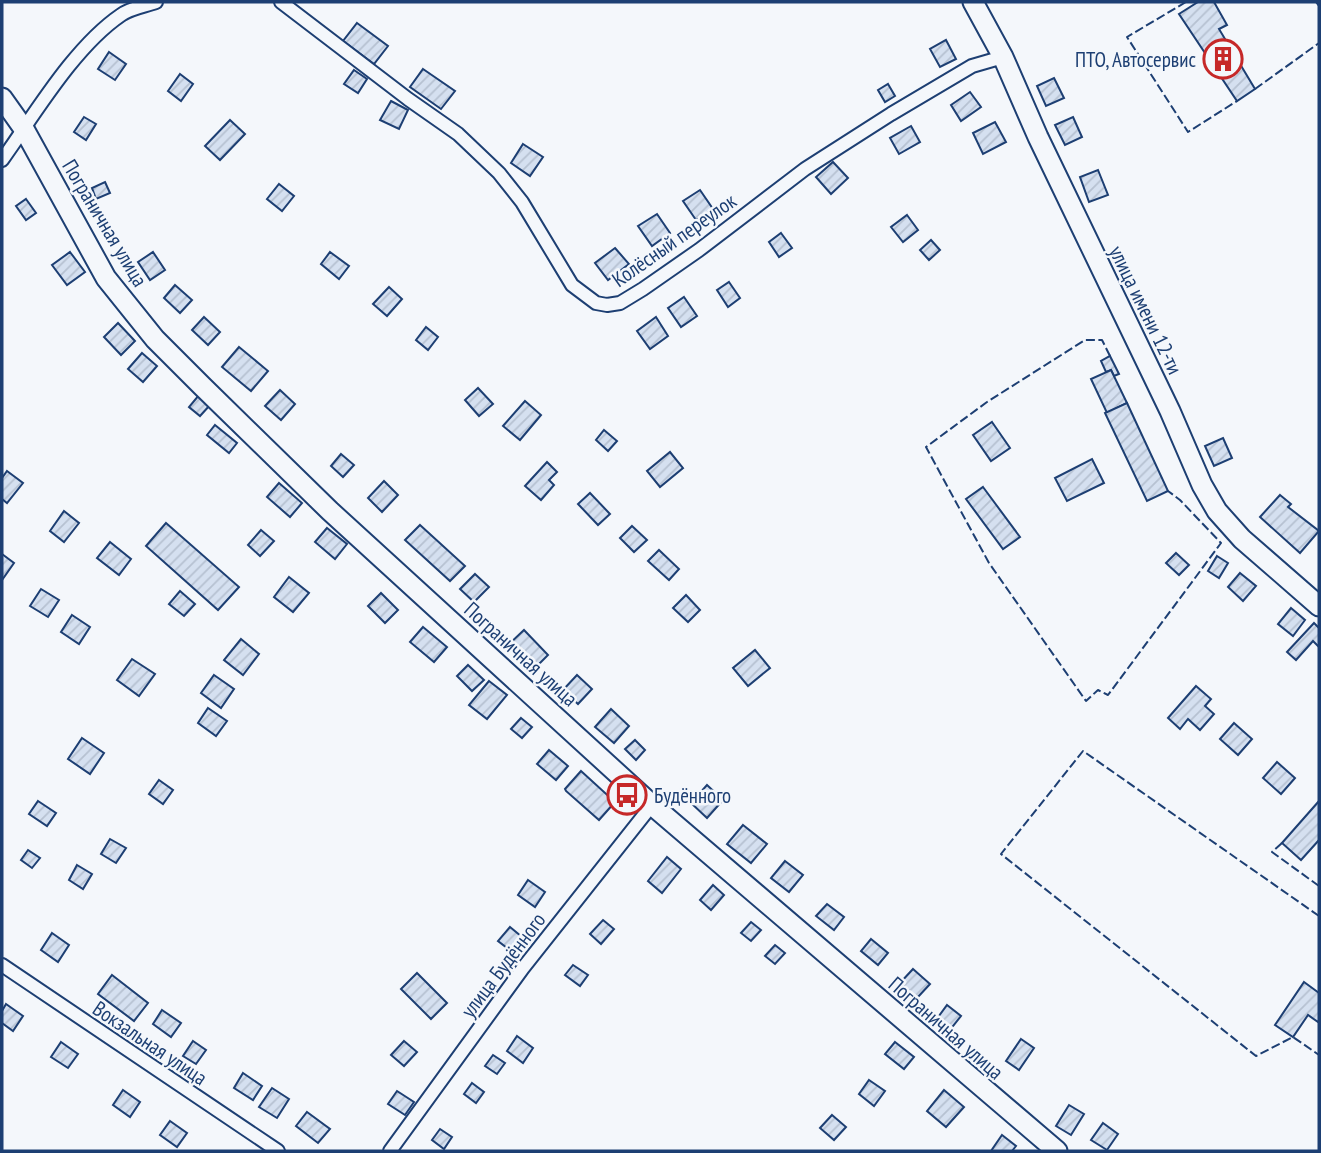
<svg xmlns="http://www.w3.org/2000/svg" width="1321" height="1153" viewBox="0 0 1321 1153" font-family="'PT Sans Narrow',sans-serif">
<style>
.building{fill:url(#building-hatch);stroke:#1d3f73;stroke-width:2}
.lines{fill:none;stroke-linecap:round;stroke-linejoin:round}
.street-casing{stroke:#1d3f73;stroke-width:16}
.secondary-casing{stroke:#1d3f73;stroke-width:23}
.street{stroke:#f4f7fb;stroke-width:12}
.secondary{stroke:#f4f7fb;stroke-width:19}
.fence{stroke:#1d3f73;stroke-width:2;stroke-dasharray:9 3.5;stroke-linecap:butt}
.labels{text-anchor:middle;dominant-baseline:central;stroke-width:5;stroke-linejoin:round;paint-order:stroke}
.poi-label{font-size:21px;fill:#1d3f73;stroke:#f4f7fb;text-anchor:end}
.street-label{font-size:21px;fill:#1d3f73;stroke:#f4f7fb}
</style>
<defs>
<pattern id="building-hatch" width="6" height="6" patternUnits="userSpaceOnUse" patternTransform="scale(1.75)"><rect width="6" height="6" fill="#d5e0f0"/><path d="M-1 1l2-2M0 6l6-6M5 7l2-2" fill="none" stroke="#b6c1d1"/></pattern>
</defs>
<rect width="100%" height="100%" fill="#f4f7fb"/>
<!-- building -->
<g class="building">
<path d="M 1198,2 L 1214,2 L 1227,25 L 1219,29 L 1255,89 L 1237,101 L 1179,14 Z"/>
<path d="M 357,23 L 388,46 L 374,64 L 343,41 Z"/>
<path d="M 946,40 L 956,59 L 940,67 L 930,49 Z"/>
<path d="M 109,52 L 126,64 L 115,80 L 98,69 Z"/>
<path d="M 423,69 L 455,91 L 441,109 L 410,87 Z"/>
<path d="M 354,70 L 367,79 L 358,93 L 344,84 Z"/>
<path d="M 180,74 L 193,84 L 181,101 L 168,91 Z"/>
<path d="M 1054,78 L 1064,98 L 1046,106 L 1037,86 Z"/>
<path d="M 888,84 L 895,96 L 885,102 L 878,90 Z"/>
<path d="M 970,92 L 981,107 L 961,121 L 951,105 Z"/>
<path d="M 391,101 L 408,110 L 399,129 L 380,120 Z"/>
<path d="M 84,117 L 96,124 L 86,140 L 74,132 Z"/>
<path d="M 1073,117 L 1082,137 L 1065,145 L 1055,125 Z"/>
<path d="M 230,120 L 245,134 L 220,160 L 205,146 Z"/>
<path d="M 995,122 L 1006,142 L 983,154 L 973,133 Z"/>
<path d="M 911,126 L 920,142 L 899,154 L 890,138 Z"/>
<path d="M 523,144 L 543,157 L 530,176 L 511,163 Z"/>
<path d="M 833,162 L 848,178 L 831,194 L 816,177 Z"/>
<path d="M 1098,170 L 1108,195 L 1089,202 L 1080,177 Z"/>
<path d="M 105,182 L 110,193 L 96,199 L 92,188 Z"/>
<path d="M 279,184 L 294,196 L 282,211 L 267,199 Z"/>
<path d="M 700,190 L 713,209 L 696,220 L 683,201 Z"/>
<path d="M 26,199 L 36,213 L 26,220 L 16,206 Z"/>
<path d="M 657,214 L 670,233 L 652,246 L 638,226 Z"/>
<path d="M 907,215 L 918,230 L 903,242 L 891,227 Z"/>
<path d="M 781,233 L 792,248 L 779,257 L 769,242 Z"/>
<path d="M 931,240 L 940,250 L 929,260 L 920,250 Z"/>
<path d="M 615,248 L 629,264 L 608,280 L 595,263 Z"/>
<path d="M 70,252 L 85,272 L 67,285 L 52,265 Z"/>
<path d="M 153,252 L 165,270 L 150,280 L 138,262 Z"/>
<path d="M 330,252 L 349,266 L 339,279 L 321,264 Z"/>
<path d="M 729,282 L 740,298 L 728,307 L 717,290 Z"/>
<path d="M 175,285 L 192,300 L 180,313 L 164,298 Z"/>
<path d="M 389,287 L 402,299 L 387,316 L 373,304 Z"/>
<path d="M 684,297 L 697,316 L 681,327 L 668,308 Z"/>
<path d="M 204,317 L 220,332 L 208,345 L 192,330 Z"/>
<path d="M 656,317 L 668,336 L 650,349 L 637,331 Z"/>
<path d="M 118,323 L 135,341 L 121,355 L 104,337 Z"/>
<path d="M 426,327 L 438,337 L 428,350 L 416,340 Z"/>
<path d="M 239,347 L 268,371 L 251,391 L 222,367 Z"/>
<path d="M 142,353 L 157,366 L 143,382 L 128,369 Z"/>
<path d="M 1110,356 L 1119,374 L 1114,376 L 1111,370 L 1106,372 L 1101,361 Z"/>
<path d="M 1111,370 L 1127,403 L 1107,413 L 1091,379 Z"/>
<path d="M 478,388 L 493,404 L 479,416 L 465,400 Z"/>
<path d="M 280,390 L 295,404 L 281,420 L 265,406 Z"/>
<path d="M 199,395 L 210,405 L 200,416 L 189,407 Z"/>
<path d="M 525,401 L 541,415 L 520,440 L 503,426 Z"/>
<path d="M 1127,403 L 1168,491 L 1147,501 L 1105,413 Z"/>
<path d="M 992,422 L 1010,448 L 991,461 L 973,435 Z"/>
<path d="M 215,425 L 237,443 L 229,453 L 207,435 Z"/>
<path d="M 604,430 L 617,441 L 608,451 L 596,440 Z"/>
<path d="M 1223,438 L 1232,458 L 1214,466 L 1205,446 Z"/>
<path d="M 670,452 L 683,468 L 660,487 L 647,471 Z"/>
<path d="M 341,454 L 354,465 L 343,477 L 331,466 Z"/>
<path d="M 1092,459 L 1104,483 L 1067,501 L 1055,478 Z"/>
<path d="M 547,462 L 557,472 L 549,480 L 554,485 L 541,500 L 525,486 Z"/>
<path d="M 7,471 L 23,483 L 7,503 L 2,499 L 2,478 Z"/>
<path d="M 384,481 L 398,495 L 382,512 L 368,498 Z"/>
<path d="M 279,483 L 302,503 L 290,517 L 267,497 Z"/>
<path d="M 983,487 L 1020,537 L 1003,549 L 966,499 Z"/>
<path d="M 590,493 L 610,514 L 598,525 L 578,504 Z"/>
<path d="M 1280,495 L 1291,504 L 1288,507 L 1319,531 L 1300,553 L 1260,517 Z"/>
<path d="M 64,511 L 79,523 L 64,542 L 50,531 Z"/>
<path d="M 166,523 L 239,587 L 218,610 L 146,546 Z"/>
<path d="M 420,525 L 465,566 L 450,581 L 405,540 Z"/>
<path d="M 632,526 L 647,540 L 634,552 L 620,538 Z"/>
<path d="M 327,528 L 347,544 L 335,559 L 315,542 Z"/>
<path d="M 261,530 L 274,541 L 260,556 L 248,545 Z"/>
<path d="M 110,542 L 131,559 L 119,575 L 97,558 Z"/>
<path d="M 659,550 L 679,569 L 669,580 L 648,561 Z"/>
<path d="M 1176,553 L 1189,565 L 1179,575 L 1166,563 Z"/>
<path d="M 2,554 L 14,563 L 2,580 Z"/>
<path d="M 1217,556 L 1228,563 L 1219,578 L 1208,571 Z"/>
<path d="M 1240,573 L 1256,586 L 1243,601 L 1228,587 Z"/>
<path d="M 475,574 L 489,587 L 474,602 L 460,589 Z"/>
<path d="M 289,577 L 309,593 L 293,612 L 274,597 Z"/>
<path d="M 41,589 L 59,600 L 48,617 L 30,606 Z"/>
<path d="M 180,591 L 195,604 L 184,616 L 169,604 Z"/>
<path d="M 381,593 L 398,610 L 385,623 L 368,606 Z"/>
<path d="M 686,595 L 700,610 L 688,622 L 673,608 Z"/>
<path d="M 1291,608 L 1305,620 L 1293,636 L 1278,624 Z"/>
<path d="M 72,615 L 90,627 L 79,644 L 61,632 Z"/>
<path d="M 1314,623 L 1319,628 L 1319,647 L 1313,641 L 1296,660 L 1287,652 Z"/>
<path d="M 423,627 L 447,647 L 434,662 L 410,642 Z"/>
<path d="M 524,630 L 548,655 L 532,671 L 508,645 Z"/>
<path d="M 241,639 L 259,654 L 243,675 L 224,660 Z"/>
<path d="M 755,650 L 770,668 L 748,686 L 733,668 Z"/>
<path d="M 132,659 L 155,674 L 139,696 L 117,680 Z"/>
<path d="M 468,665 L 484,680 L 472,691 L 457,676 Z"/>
<path d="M 214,675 L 234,689 L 221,708 L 201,693 Z"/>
<path d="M 577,675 L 592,689 L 578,704 L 563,690 Z"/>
<path d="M 489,681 L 507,695 L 487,719 L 469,705 Z"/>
<path d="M 1196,686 L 1211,699 L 1205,706 L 1214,714 L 1200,730 L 1188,719 L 1180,729 L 1168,718 Z"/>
<path d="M 208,708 L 227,721 L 216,736 L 198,723 Z"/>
<path d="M 611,709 L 629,726 L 614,743 L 595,727 Z"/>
<path d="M 521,718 L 532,727 L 522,738 L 511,729 Z"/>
<path d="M 1234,723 L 1252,739 L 1238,755 L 1220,739 Z"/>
<path d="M 82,738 L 104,753 L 90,774 L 68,759 Z"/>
<path d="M 635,740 L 645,750 L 636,760 L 625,749 Z"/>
<path d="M 549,750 L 568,766 L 556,780 L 537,764 Z"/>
<path d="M 1277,762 L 1295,778 L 1281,794 L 1263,778 Z"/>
<path d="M 581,771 L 615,802 L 599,820 L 566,791 L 565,789 Z"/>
<path d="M 159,780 L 173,790 L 163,804 L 149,794 Z"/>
<path d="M 707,785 L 723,800 L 707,818 L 691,803 Z"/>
<path d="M 38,801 L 56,813 L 47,826 L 29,814 Z"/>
<path d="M 1319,801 L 1319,840 L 1301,860 L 1282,843 Z"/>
<path d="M 743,825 L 767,844 L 751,863 L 727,844 Z"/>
<path d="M 110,839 L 126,848 L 116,863 L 101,854 Z"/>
<path d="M 28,850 L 40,858 L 32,868 L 21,860 Z"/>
<path d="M 667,857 L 681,869 L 662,893 L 648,881 Z"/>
<path d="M 785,861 L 803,875 L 789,892 L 771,878 Z"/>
<path d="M 77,865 L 92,874 L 83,889 L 69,880 Z"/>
<path d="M 528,880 L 545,892 L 535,907 L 518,895 Z"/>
<path d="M 713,885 L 724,895 L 711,910 L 700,900 Z"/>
<path d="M 827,904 L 844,917 L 834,930 L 816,916 Z"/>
<path d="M 603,920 L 614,929 L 601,944 L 590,934 Z"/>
<path d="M 751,922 L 761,930 L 751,941 L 741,933 Z"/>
<path d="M 510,927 L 522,937 L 511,951 L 498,941 Z"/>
<path d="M 52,933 L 69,945 L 58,962 L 41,950 Z"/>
<path d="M 871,939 L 888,953 L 878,965 L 861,951 Z"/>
<path d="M 775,945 L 785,953 L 775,964 L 765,956 Z"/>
<path d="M 573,965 L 588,975 L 580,986 L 565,975 Z"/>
<path d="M 913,969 L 930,984 L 917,998 L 900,983 Z"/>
<path d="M 417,973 L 447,1003 L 431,1019 L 401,989 Z"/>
<path d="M 112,975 L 148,1003 L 134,1021 L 98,994 Z"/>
<path d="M 1304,982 L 1319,993 L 1319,1020 L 1318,1022 L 1308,1015 L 1293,1037 L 1275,1025 Z"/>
<path d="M 6,1004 L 23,1016 L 13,1031 L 2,1023 L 2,1011 Z"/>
<path d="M 947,1005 L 961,1016 L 949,1031 L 936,1020 Z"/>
<path d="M 162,1010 L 181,1023 L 171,1037 L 153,1024 Z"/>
<path d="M 517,1036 L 533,1048 L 523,1063 L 507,1051 Z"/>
<path d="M 1021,1039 L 1034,1048 L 1019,1070 L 1006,1061 Z"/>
<path d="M 193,1041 L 206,1050 L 196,1064 L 183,1056 Z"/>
<path d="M 404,1041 L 417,1052 L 404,1066 L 391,1055 Z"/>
<path d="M 61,1042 L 78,1054 L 68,1068 L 51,1057 Z"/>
<path d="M 895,1042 L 914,1057 L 904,1069 L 885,1054 Z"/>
<path d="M 493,1055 L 505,1063 L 497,1074 L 485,1066 Z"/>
<path d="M 243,1073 L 262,1086 L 253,1100 L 234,1088 Z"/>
<path d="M 869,1080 L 885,1091 L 874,1106 L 859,1094 Z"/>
<path d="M 472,1083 L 484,1092 L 476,1103 L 464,1094 Z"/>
<path d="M 272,1088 L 289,1099 L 277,1118 L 259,1107 Z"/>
<path d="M 123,1090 L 140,1102 L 130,1117 L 113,1105 Z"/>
<path d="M 944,1090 L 964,1107 L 946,1127 L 927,1111 Z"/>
<path d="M 397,1091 L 414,1102 L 405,1115 L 388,1104 Z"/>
<path d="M 1069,1105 L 1084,1114 L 1071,1135 L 1056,1126 Z"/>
<path d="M 307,1112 L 330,1129 L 318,1143 L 296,1126 Z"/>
<path d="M 832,1115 L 846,1127 L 834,1140 L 820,1128 Z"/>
<path d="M 170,1121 L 187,1133 L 177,1147 L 160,1135 Z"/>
<path d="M 1103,1123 L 1118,1134 L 1107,1150 L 1091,1140 Z"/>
<path d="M 440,1129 L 452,1137 L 444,1149 L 432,1140 Z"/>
<path d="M 1002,1135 L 1016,1146 L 1012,1151 L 991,1151 Z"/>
</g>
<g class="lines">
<!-- street casing -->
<g class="street-casing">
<g id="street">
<path d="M 281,2 L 408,99 L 458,134 L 499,173 L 522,202 L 572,285 L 596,303 L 607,305 L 620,303 L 643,289 L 699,250 L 805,169 L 891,114 L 972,66 L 1003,57"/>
<path d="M 2,160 C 35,114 74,47 121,15 C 130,8 145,6 156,2"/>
<path d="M 2,965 L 278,1151"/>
<path d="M 390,1151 L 523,968 L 652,805"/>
</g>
</g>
<!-- secondary casing -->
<g class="secondary-casing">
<g id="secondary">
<path d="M 973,2 L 1003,57 L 1038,137 L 1170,411 L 1202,485 L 1217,511 L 1242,539 L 1319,606"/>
<path d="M 2,98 L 24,129 L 106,278 L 155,339 L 202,386 L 330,511 L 652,805 L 1057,1151"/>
</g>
</g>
<!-- street -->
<use href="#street" class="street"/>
<!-- secondary -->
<use href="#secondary" class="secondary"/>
<!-- fence -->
<g class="fence">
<path d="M 1186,2 L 1127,37 L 1188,132 L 1237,101"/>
<path d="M 1316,2 L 1319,6"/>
<path d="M 1255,89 L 1319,43"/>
<path d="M 1110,356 L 1102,340 L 1085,340 L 987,402 L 926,447 L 989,563 L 1086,701 L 1098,690 L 1108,695 L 1221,543 L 1180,500 L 1168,491"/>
<path d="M 1282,843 L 1272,852 L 1319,886"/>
<path d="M 1319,916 L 1083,751 L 1001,854 L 1256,1056 L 1293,1037 L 1319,1055"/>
</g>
</g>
<!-- icons -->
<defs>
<g id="building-ring" transform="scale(2.0125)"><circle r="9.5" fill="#f4f7fb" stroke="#c62828" stroke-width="1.5"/><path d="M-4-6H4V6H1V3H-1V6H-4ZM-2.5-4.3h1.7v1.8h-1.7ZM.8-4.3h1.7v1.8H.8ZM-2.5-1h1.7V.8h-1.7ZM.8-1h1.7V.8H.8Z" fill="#c62828"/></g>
<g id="bus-ring" transform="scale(2.0125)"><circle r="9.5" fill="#f4f7fb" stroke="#c62828" stroke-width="1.5"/><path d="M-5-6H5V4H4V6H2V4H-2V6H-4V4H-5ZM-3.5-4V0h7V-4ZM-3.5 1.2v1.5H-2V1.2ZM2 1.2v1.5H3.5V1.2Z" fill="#c62828"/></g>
</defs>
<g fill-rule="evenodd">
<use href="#building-ring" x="1223" y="59"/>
<use href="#bus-ring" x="627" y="795"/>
</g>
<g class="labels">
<!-- poi labels -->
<g class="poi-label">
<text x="1196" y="59">ПТО, Автосервис</text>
<text x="654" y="795" text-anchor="start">Будённого</text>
</g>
<!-- street labels -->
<g class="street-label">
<text transform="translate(105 223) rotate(59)">Пограничная улица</text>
<text transform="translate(674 240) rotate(-35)">Колёсный переулок</text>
<text transform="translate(1146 310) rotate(64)">улица имени 12-ти</text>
<text transform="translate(521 654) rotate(42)">Пограничная улица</text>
<text transform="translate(503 965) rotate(-53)">улица Будённого</text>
<text transform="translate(946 1028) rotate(41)">Пограничная улица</text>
<text transform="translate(150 1043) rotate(34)">Вокзальная улица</text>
</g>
</g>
<!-- border -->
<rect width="1321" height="1153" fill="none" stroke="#1d3f73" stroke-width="7"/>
</svg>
